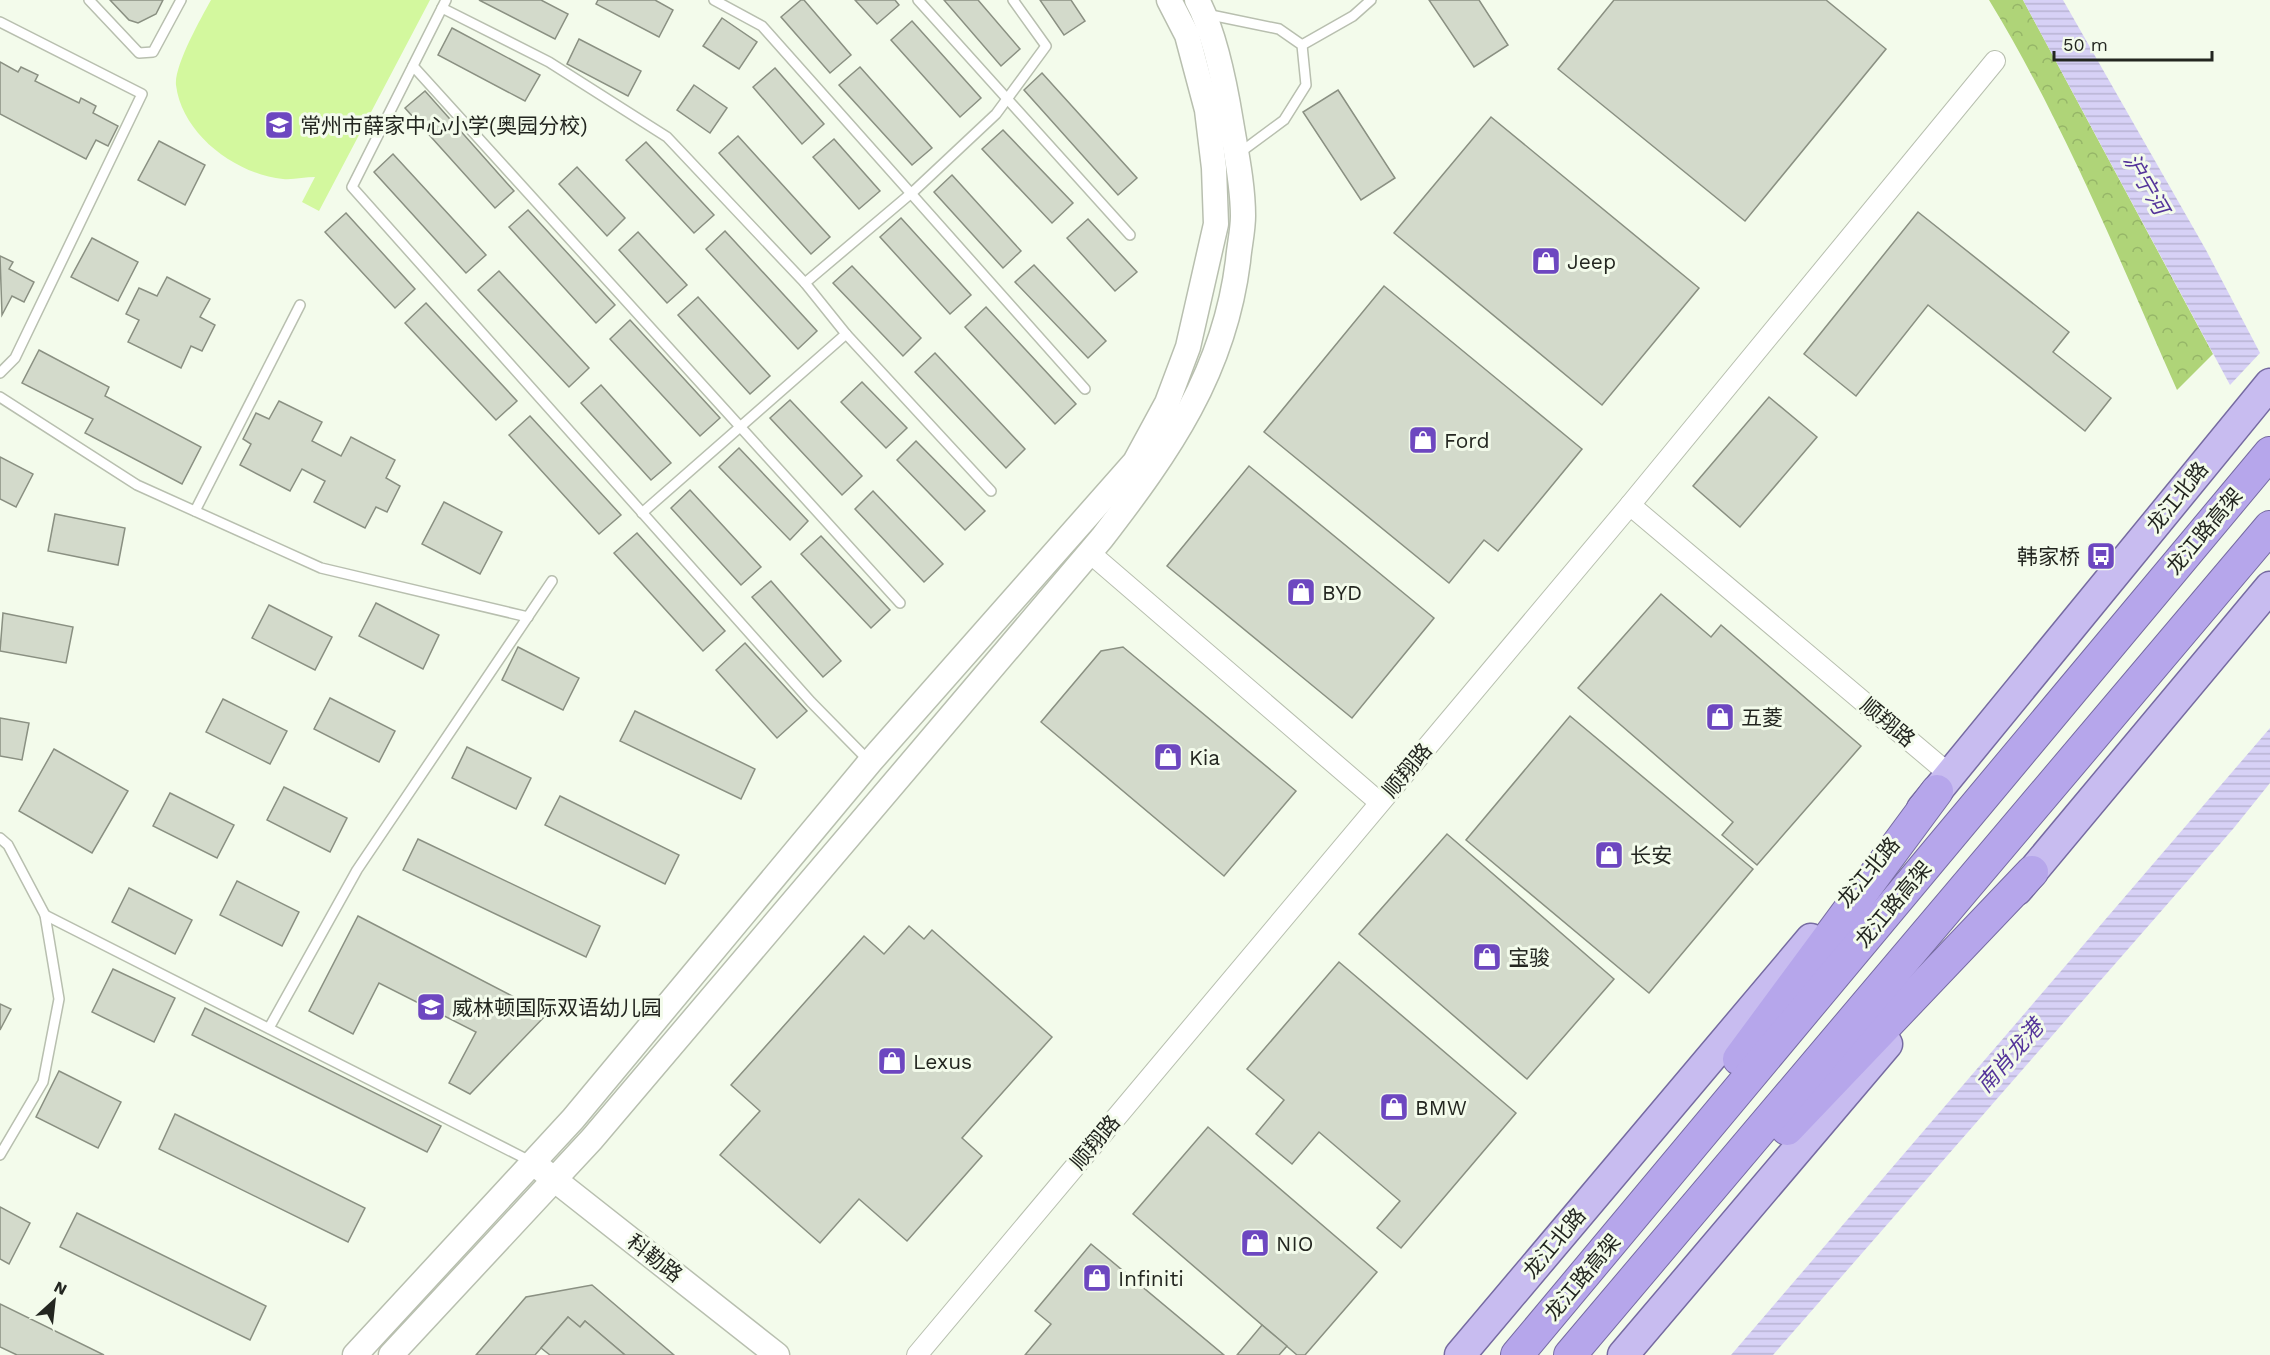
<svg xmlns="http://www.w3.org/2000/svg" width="2270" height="1355" viewBox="0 0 2270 1355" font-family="'Work Sans','Noto Sans SC',sans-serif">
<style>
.forest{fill:url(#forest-crowns)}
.pitch{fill:#d3f89e}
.water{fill:url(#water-rules)}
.building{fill:#d3dacb;stroke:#8a9082;stroke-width:1.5}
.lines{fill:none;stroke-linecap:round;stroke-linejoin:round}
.service-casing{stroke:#b8bfaf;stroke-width:12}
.minor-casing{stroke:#b8bfaf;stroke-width:22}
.tertiary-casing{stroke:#b8bfaf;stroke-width:27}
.primary-casing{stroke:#766ba1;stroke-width:33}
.trunk-casing{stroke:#766ba1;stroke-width:34}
.service{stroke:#fff;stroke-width:9}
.minor{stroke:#fff;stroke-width:20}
.tertiary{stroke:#fff;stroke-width:24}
.primary{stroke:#c8bcf0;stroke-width:30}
.trunk{stroke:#b6a6eb;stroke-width:32}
.labels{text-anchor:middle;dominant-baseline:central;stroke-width:6;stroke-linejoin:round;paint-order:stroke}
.poi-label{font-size:21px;fill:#232620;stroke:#f3fbeb;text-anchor:start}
.street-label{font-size:21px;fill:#232620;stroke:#f3fbeb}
.water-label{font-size:22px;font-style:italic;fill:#55359a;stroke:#f3fbeb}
</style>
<defs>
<pattern id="forest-crowns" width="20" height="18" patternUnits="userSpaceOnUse" patternTransform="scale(1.5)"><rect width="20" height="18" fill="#afd478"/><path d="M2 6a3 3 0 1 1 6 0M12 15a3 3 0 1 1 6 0" fill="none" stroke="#96b668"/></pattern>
<pattern id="water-rules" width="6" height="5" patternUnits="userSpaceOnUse" patternTransform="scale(1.5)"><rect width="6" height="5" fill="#d7d1f6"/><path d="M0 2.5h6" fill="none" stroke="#b8b3d3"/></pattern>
</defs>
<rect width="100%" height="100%" fill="#f3fbeb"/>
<!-- forest -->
<path class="forest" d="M 1989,0 L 2023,0 L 2213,354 L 2177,390 C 2119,259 2064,123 1989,0 Z"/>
<!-- pitch -->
<path class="pitch" d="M 211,0 L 430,0 L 319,211 L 302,202 L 315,177 C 305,177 293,180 283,179 C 235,174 182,134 176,85 C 174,66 201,18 211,0 Z"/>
<!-- water -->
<g class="water">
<path d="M 2023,0 L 2063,0 L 2206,250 L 2260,353 L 2230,385 Z"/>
<path d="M 2270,728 L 2270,783 L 2233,829 L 1773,1355 L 1731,1355 Z"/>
</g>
<!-- building -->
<g class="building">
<path d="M 110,0 L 163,0 L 156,14 L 138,23 L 129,20 Z"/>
<path d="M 479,0 L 541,0 L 568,14 L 555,39 Z"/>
<path d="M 598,0 L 655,0 L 673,10 L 659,37 L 596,4 Z"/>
<path d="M 801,0 L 804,0 L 851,55 L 830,73 L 781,17 Z"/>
<path d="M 855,0 L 895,0 L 899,5 L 877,24 Z"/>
<path d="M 944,0 L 978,0 L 1020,49 L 1001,66 Z"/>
<path d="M 1040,0 L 1071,0 L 1085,21 L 1064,35 Z"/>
<path d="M 1429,0 L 1479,0 L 1508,45 L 1474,67 Z"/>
<path d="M 1614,0 L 1826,0 L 1886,49 L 1745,221 L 1558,69 Z"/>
<path d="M 722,18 L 757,42 L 739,69 L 703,46 Z"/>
<path d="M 912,21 L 981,98 L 960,117 L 891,40 Z"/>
<path d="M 452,28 L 540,75 L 525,101 L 438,55 Z"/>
<path d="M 579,39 L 641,71 L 628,96 L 567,64 Z"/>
<path d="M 0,62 L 18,72 L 21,67 L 38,75 L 35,81 L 79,103 L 81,98 L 96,106 L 93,113 L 118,126 L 108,146 L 96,140 L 86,159 L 0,114 Z"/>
<path d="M 860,67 L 932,148 L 912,165 L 839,85 Z"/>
<path d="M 775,68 L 824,124 L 802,144 L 753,87 Z"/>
<path d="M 1042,73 L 1137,178 L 1118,195 L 1024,90 Z"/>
<path d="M 694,85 L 727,108 L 710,133 L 677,110 Z"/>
<path d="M 1338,90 L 1395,178 L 1361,200 L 1303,112 Z"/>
<path d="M 425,91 L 514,191 L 495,208 L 405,108 Z"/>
<path d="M 1491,117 L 1699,288 L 1602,405 L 1394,233 Z"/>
<path d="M 1003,130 L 1073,203 L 1052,223 L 982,149 Z"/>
<path d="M 738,136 L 830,237 L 811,254 L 719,153 Z"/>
<path d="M 834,139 L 880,191 L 859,209 L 813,157 Z"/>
<path d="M 159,141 L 205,165 L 185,205 L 138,180 Z"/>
<path d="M 646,142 L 714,215 L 694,233 L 626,160 Z"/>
<path d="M 393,154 L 486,255 L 466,273 L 374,172 Z"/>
<path d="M 577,167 L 625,218 L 607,236 L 559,184 Z"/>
<path d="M 952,175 L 1021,251 L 1003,268 L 934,192 Z"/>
<path d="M 528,210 L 615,305 L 596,323 L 509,227 Z"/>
<path d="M 1918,212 L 2069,332 L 2053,352 L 2111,398 L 2085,431 L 1928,305 L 1856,396 L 1804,354 Z"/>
<path d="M 346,213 L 415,289 L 395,308 L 325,232 Z"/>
<path d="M 901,218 L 971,295 L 950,314 L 880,237 Z"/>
<path d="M 1088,219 L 1137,272 L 1115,291 L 1067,238 Z"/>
<path d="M 725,231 L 817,331 L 798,349 L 706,249 Z"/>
<path d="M 638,232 L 687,285 L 667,303 L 619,250 Z"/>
<path d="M 92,238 L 138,262 L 118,301 L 71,277 Z"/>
<path d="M 0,256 L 13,262 L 9,269 L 34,282 L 24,302 L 12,296 L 2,315 Z"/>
<path d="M 1034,265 L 1106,341 L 1088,358 L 1015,282 Z"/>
<path d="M 852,266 L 921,338 L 903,356 L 833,283 Z"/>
<path d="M 499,271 L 589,368 L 569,387 L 478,290 Z"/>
<path d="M 167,277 L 210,299 L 200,317 L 215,325 L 202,351 L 191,346 L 181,368 L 128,342 L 139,320 L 126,314 L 139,288 L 157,296 Z"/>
<path d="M 1384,286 L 1582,449 L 1498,551 L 1484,540 L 1449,583 L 1264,432 Z"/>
<path d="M 698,297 L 770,376 L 750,394 L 678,315 Z"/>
<path d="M 426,303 L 517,401 L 496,420 L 405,323 Z"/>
<path d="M 986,307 L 1076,404 L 1055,424 L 965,327 Z"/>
<path d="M 630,320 L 720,418 L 700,436 L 610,339 Z"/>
<path d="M 39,350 L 109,387 L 105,396 L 201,447 L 182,484 L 85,433 L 93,419 L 22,383 Z"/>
<path d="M 935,353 L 1025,449 L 1006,468 L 915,372 Z"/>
<path d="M 862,382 L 907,428 L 886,448 L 841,402 Z"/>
<path d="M 601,385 L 671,463 L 651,480 L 581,403 Z"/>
<path d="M 1769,397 L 1817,437 L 1740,527 L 1693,486 Z"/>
<path d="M 790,400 L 862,476 L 842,495 L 770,418 Z"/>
<path d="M 279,401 L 322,422 L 312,441 L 341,456 L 351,437 L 395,460 L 386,478 L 400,486 L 387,512 L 376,507 L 365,528 L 314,502 L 325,481 L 302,469 L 290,491 L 240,465 L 251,444 L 243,439 L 256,413 L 269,419 Z"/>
<path d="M 530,416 L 621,515 L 599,534 L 509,435 Z"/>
<path d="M 916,441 L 985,511 L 965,530 L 897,460 Z"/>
<path d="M 739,448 L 808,521 L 790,540 L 719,467 Z"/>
<path d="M 0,457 L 33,474 L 16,507 L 0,499 Z"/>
<path d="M 1249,466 L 1434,618 L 1352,718 L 1167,566 Z"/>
<path d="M 690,490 L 761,567 L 741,585 L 671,508 Z"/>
<path d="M 873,491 L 943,564 L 924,582 L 855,509 Z"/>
<path d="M 444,502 L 502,532 L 480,574 L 422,544 Z"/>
<path d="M 55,514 L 125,528 L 118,565 L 48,551 Z"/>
<path d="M 637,533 L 725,631 L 703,651 L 614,553 Z"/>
<path d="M 821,536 L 890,610 L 871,628 L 801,554 Z"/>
<path d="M 771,581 L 841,661 L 823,677 L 752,597 Z"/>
<path d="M 1661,594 L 1711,637 L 1721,625 L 1861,746 L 1757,865 L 1722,835 L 1733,822 L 1578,688 Z"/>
<path d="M 376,603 L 439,635 L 423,669 L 359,636 Z"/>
<path d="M 269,605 L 332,637 L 315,670 L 252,638 Z"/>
<path d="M 3,613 L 73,627 L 66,663 L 0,651 Z"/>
<path d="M 745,643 L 807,711 L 777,738 L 716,670 Z"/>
<path d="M 518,647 L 579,678 L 563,710 L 502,680 Z"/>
<path d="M 1123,647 L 1296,791 L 1224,876 L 1041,722 L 1101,651 Z"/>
<path d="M 330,698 L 395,731 L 379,762 L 314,729 Z"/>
<path d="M 223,699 L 287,731 L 270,764 L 206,732 Z"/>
<path d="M 635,711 L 755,769 L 741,799 L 620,741 Z"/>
<path d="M 1570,716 L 1753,869 L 1649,993 L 1466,840 Z"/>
<path d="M 0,718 L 29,723 L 22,760 L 0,756 Z"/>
<path d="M 467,747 L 531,778 L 516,809 L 452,778 Z"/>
<path d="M 54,749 L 128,791 L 92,853 L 19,811 Z"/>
<path d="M 284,787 L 347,818 L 330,852 L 267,820 Z"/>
<path d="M 170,793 L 234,825 L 217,858 L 153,826 Z"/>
<path d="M 560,796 L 679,855 L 665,884 L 545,825 Z"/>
<path d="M 1447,834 L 1614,979 L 1527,1079 L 1359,934 Z"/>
<path d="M 418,839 L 600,926 L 586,957 L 403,870 Z"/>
<path d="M 237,881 L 299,912 L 282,946 L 220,915 Z"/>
<path d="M 129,888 L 192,920 L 175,954 L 112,922 Z"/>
<path d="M 358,916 L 547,1014 L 470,1094 L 449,1083 L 476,1032 L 379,983 L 353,1034 L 309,1011 Z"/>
<path d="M 909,926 L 924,939 L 932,930 L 1052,1037 L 962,1138 L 982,1156 L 907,1241 L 859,1199 L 820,1243 L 720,1155 L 760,1111 L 731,1085 L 864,936 L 884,954 Z"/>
<path d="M 1339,962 L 1516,1113 L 1401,1248 L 1377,1228 L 1400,1201 L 1319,1132 L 1292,1164 L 1256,1134 L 1284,1100 L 1247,1069 Z"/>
<path d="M 113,969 L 175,998 L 154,1042 L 92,1012 Z"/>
<path d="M 0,1004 L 11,1009 L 0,1030 Z"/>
<path d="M 205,1008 L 441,1126 L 427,1152 L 192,1035 Z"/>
<path d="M 59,1071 L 121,1102 L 98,1148 L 36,1117 Z"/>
<path d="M 175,1114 L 365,1208 L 348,1242 L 159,1149 Z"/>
<path d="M 1208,1127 L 1377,1272 L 1305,1355 L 1297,1355 L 1133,1214 Z"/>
<path d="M 0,1207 L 30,1223 L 9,1264 L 0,1259 Z"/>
<path d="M 77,1213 L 266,1306 L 250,1340 L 60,1247 Z"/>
<path d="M 1091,1244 L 1224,1355 L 1025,1355 L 1051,1324 L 1035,1311 Z"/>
<path d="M 592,1285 L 674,1355 L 625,1355 L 585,1321 L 580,1327 L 568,1317 L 535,1355 L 476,1355 L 526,1297 Z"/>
<path d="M 0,1304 L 104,1355 L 17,1355 L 0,1347 Z"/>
<path d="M 568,1317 L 580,1327 L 585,1321 L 625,1355 L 550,1355 L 541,1348 Z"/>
<path d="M 1262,1325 L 1287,1346 L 1279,1355 L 1237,1355 Z"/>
</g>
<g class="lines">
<!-- service casing -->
<g class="service-casing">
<g id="service">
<path d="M 89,0 L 139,53 L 153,52 L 181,0"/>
<path d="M 446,0 L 352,187 L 811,702 L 869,761"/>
<path d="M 714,0 L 762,26 L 1085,389"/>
<path d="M 918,0 L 1130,235"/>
<path d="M 442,8 L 549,62 L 667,137 L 805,283 L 846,334 L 991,491"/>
<path d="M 1206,14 L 1279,29 L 1302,45 L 1306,85 L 1284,120 L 1238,154"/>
<path d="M 0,22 L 142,94 L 15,358 L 0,373"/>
<path d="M 1302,45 L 1353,16 L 1371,0"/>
<path d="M 413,66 L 900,603"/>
<path d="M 805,283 L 915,190 L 996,114 L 1046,46 L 1013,0"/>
<path d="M 0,397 L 137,485 L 321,568 L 528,617"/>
<path d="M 195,511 L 300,305"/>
<path d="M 642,513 L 846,334"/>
<path d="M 0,838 L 8,845 L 45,915 L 59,999 L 43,1082 L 0,1155"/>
<path d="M 45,915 L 532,1162"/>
<path d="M 269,1028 L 357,870 L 552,581"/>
</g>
</g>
<!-- minor casing -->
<g class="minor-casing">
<g id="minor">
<path d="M 1630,505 L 1949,774"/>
<path d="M 1090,553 L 1379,802"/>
<path d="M 917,1355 L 1630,505 L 1995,61"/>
</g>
</g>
<!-- tertiary casing -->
<g class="tertiary-casing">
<g id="tertiary">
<path d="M 541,1169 L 777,1355"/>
<path d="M 355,1355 L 573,1119 L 870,762 L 1135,462 L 1167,403 L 1188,347 L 1216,224 L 1214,168 L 1207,110 L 1187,35 L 1169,0"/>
<path d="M 391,1355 L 592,1139 L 1102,538 C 1169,451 1224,373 1238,261 C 1239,247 1243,231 1243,216 C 1243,185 1236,152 1231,122 C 1225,85 1215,33 1197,0"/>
</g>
</g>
<!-- primary casing -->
<g class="primary-casing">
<g id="primary">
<path d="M 1922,809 L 2270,384"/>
<path d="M 2017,890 L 2270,587"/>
<path d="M 1460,1355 L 1811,939"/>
<path d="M 1623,1355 L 1887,1044"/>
</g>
</g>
<!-- trunk casing -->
<g class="trunk-casing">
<g id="trunk">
<path d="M 1739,1059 L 1937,791"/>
<path d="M 1787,1129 L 2032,872"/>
<path d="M 1517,1355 L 2270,453"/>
<path d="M 1570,1355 L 2270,527"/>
</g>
</g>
<!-- service -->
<use href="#service" class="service"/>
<!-- minor -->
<use href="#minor" class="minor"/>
<!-- tertiary -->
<use href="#tertiary" class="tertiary"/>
<!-- primary -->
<use href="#primary" class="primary"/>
<!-- trunk -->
<use href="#trunk" class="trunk"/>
</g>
<!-- icons -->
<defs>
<g id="school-square" transform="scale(1.5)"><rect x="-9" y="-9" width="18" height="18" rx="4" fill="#6d47c0" stroke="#f3fbeb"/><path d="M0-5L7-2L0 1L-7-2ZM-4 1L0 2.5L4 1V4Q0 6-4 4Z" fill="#fff"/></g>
<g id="shop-square" transform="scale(1.5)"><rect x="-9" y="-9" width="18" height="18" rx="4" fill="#6d47c0" stroke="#f3fbeb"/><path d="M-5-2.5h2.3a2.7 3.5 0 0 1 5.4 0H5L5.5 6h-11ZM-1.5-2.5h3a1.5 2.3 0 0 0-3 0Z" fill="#fff"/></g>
<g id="bus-square" transform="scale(1.5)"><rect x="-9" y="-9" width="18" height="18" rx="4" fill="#6d47c0" stroke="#f3fbeb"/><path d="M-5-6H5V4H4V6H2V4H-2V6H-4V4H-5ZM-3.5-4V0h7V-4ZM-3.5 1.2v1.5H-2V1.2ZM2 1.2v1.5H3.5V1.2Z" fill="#fff"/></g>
</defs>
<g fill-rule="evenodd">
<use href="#school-square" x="279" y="125"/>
<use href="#shop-square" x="1546" y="261"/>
<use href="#shop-square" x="1423" y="440"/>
<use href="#bus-square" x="2101" y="556"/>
<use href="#shop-square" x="1301" y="592"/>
<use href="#shop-square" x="1720" y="717"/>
<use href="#shop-square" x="1168" y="757"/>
<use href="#shop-square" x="1609" y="855"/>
<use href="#shop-square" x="1487" y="957"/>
<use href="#school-square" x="431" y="1007"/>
<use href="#shop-square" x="892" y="1061"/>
<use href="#shop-square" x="1394" y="1107"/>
<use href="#shop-square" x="1255" y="1243"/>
<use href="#shop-square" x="1097" y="1278"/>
</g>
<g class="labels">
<!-- poi labels -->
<g class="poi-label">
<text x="300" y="125">常州市薛家中心小学(奥园分校)</text>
<text x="1567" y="261">Jeep</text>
<text x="1444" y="440">Ford</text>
<text x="2080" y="556" text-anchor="end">韩家桥</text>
<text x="1322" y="592">BYD</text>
<text x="1741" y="717">五菱</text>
<text x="1189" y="757">Kia</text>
<text x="1630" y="855">长安</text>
<text x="1508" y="957">宝骏</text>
<text x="452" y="1007">威林顿国际双语幼儿园</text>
<text x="913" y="1061">Lexus</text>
<text x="1415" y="1107">BMW</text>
<text x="1276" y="1243">NIO</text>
<text x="1118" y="1278">Infiniti</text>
</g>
<!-- street labels -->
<g class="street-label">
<text transform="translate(2177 497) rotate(-51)">龙江北路</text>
<text transform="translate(2204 531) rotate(-50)">龙江路高架</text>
<text transform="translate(1888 722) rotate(40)">顺翔路</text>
<text transform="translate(1407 770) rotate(-50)">顺翔路</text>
<text transform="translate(1868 872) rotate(-50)">龙江北路</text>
<text transform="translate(1893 904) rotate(-50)">龙江路高架</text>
<text transform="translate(1095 1142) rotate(-50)">顺翔路</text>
<text transform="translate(1554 1243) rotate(-50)">龙江北路</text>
<text transform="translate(655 1258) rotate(38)">科勒路</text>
<text transform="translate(1582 1277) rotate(-50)">龙江路高架</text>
</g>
<!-- water labels -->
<g class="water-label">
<text transform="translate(2146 184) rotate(60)">沪宁河</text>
<text transform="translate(2010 1056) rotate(-49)">南肖龙港</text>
</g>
</g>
<!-- north arrow -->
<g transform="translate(54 1301) rotate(27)" stroke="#f3fbeb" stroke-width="4.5" paint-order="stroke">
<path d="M0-4.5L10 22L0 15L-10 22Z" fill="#232620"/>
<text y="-9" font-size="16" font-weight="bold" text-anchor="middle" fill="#232620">N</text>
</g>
<!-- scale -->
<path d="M2054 51v9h158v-9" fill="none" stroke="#232620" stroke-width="3"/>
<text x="2063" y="51" font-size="18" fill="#232620" stroke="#f3fbeb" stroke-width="4.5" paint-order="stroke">50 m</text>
</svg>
